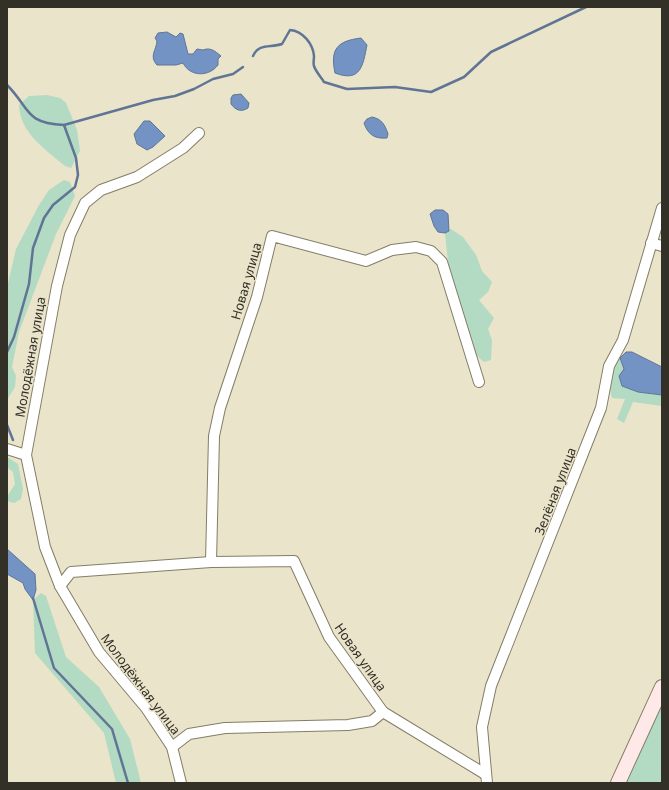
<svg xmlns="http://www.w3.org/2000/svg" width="669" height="790" viewBox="0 0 669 790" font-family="'Noto Sans',sans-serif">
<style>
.green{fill:#b3dac2}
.water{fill:#7393c4;stroke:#607595}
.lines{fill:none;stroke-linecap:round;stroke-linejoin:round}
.stream{stroke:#607595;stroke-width:2.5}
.minor-casing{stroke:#837d67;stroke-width:12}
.secondary-casing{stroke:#837d67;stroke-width:16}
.minor{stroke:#fff;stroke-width:10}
.secondary{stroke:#fee9e8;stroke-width:14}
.labels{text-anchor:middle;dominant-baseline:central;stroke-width:3;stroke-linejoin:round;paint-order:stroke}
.street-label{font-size:13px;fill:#333027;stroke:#eae4cb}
</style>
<rect width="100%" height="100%" fill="#eae4cb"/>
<!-- green -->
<g class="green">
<path d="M 47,95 L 60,98 L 66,103 L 77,130 L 80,151 L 71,168 L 65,166 C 45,149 20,133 19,105 L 29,96 Z"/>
<path d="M 64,180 L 70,182 L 75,196 L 56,234 L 19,332 L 12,367 L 16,376 L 15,387 L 7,400 L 7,288 L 16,249 L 39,205 L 49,190 Z"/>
<path d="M 451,229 L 463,237 L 476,255 L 482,271 L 492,282 L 488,292 L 479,300 L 494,318 L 488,329 L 492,340 L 491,360 L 484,362 L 475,354 L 460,302 L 449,272 L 445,233 Z"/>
<path d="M 620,358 L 624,370 L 622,386 L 638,392 L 662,395 L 662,406 L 633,402 L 624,423 L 617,419 L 625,399 L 612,398 L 609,385 L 614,362 Z"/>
<path d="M 7,457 L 18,464 L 23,489 L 21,499 L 14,503 L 7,501 L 8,495 L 15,484 L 13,472 L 7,467 Z"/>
<path d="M 41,593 L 46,596 L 66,657 L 99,687 L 130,739 L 141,783 L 116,783 L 104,733 L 35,653 L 33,600 Z"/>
<path d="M 662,699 L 662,783 L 625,783 Z"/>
</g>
<!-- water -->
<g class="water">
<path d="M 167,32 L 176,37 L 180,33 L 183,34 L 188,54 L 193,54 L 197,49 L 203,50 C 210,47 215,51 221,56 L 218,59 L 218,65 C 209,77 190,77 183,63 L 176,65 L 157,65 C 149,56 156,51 157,41 L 155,38 L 158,33 Z"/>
<path d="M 361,38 L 367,45 C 363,65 361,83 335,73 C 330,49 337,41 361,38 Z"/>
<path d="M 241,94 L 249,103 L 248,108 C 242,112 236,111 231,104 L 231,98 L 233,95 Z"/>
<path d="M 372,117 C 382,119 385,125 388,134 L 387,138 C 375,139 368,135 364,123 L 367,119 Z"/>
<path d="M 144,121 L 150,121 L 165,136 L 153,147 L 147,150 L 137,144 L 134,134 Z"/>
<path d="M 435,210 L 443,210 L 448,214 L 449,231 L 445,233 L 438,232 L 434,226 L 430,214 Z"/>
<path d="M 626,352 L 632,352 L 662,367 L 662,395 L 638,392 L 622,386 L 619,376 L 624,369 L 620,358 Z"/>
<path d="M 7,549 L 35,574 L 36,590 L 33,600 L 25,589 L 23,583 L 7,574 Z"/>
</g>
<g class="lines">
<!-- stream -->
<g class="stream">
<path d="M 253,56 C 259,43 270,48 282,44 L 290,30 C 303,31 313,44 314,56 C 314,60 313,63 314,66 C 316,72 321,77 324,82 L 347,89 L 395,87 L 431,92 L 464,77 L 491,52 L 586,7"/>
<path d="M 7,85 C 31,109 24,123 64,125 L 153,100 L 175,96 L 194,89 L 213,79 L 233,74 L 243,67"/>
<path d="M 7,352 L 14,337 L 29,284 L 33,248 L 44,218 L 53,205 L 75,187 L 78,175 L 76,158 L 64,125"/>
<path d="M 7,425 L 13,440"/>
<path d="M 33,598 L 54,668 L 112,729 L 128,783"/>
</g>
<!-- minor casing -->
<g class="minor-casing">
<g id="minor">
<path d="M 651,243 L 662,246"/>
<path d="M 7,449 L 26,455"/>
<path d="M 211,562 L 214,436 L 220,408 L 257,297 L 272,236 L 366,261 L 392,250 L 416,247 L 431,251 L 442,262 L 479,382"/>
<path d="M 60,586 L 71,572 L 211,562 L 294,561 L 329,637 L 383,712 L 485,774"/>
<path d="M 172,747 L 189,734 L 225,728 L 348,725 L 372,721 L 383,712"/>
<path d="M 181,783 L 172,747 L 146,708 L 99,652 L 60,586 L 45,547 L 26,455 L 57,286 L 70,235 L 85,203 L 101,190 L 137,177 L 183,148 L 199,133"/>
<path d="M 487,783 L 482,727 L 491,686 L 601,408 L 609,366 L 623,340 L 662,208"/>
</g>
</g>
<!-- secondary casing -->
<g class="secondary-casing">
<path id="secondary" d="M 618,783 L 662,687"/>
</g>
<!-- minor -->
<use href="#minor" class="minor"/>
<!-- secondary -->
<use href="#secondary" class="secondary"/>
</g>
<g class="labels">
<!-- street labels -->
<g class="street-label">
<text transform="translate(246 281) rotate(-74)">Новая улица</text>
<text transform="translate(30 357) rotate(-80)">Молодёжная улица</text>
<text transform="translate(555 491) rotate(-69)">Зелёная улица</text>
<text transform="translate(361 657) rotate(55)">Новая улица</text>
<text transform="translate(141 684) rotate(53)">Молодёжная улица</text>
</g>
</g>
<!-- border -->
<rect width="669" height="790" fill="none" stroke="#333027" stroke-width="16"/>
</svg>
